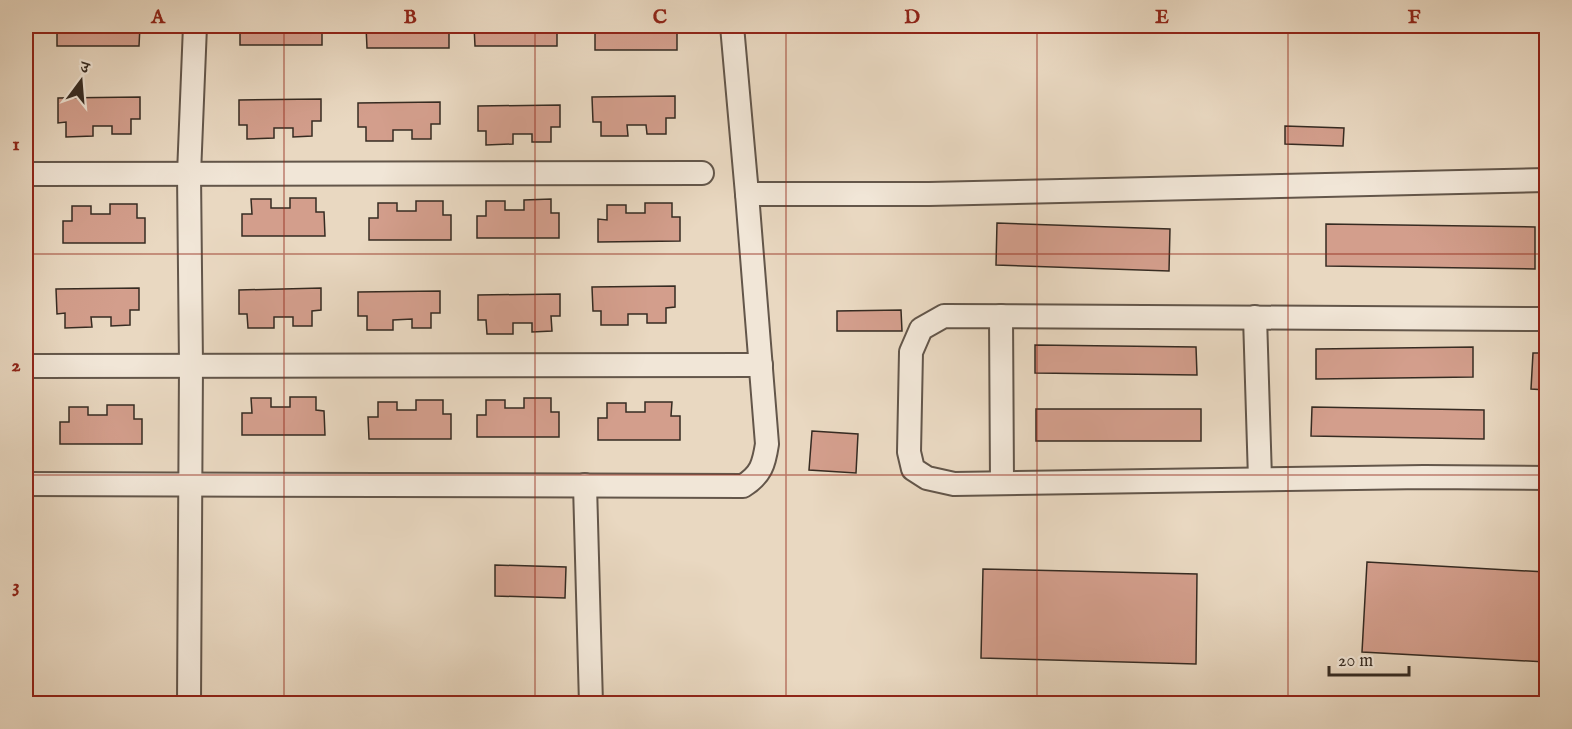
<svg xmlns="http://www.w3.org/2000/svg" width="1572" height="729" viewBox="0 0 1572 729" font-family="'IM FELL English','Noto Serif Devanagari',serif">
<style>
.building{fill:#d39e8c;stroke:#362b22;stroke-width:1.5}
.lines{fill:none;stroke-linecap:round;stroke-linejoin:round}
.minor-casing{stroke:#63564a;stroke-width:26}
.minor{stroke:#f1e6d7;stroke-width:22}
.grid{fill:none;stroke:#8f2418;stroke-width:1.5;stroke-opacity:0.55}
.neatline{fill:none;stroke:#8f2418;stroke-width:2}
.grid-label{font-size:20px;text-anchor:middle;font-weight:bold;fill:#8f2418}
</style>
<rect width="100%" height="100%" fill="#e9d8c1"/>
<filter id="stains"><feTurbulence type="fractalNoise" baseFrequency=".00333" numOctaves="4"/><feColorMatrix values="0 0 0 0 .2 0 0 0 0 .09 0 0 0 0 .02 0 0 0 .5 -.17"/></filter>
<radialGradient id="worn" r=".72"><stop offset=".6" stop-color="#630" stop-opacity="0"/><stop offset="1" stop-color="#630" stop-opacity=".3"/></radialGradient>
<!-- building -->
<g class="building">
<path d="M 57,26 L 140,26 L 139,46 L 57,46 Z"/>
<rect x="240" y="26" width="82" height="19"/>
<path d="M 366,26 L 449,26 L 449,48 L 367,48 Z"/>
<path d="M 474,26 L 557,26 L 557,46 L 475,46 Z"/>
<path d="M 605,26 L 677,26 L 677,50 L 595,50 L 595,28 L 605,28 Z"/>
<path d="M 675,96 L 675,118 L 666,118 L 666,134 L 647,134 L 646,125 L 627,125 L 628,136 L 601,136 L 601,122 L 593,122 L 592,97 Z"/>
<path d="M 140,97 L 140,119 L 131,119 L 131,134 L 112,134 L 112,126 L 93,126 L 93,136 L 66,137 L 66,122 L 58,123 L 58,98 Z"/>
<path d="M 321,99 L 321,121 L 312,121 L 312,136 L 293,137 L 293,128 L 274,128 L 274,138 L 247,139 L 247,125 L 239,125 L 239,100 Z"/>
<path d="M 440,102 L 440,124 L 431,124 L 431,139 L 412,139 L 412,130 L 393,130 L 393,141 L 366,141 L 366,127 L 358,127 L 358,103 Z"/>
<path d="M 560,105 L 560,127 L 551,127 L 551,142 L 532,142 L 532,134 L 513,134 L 513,144 L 486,145 L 486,131 L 478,131 L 478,106 Z"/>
<path d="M 1285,126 L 1344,128 L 1343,146 L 1285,144 Z"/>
<path d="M 290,198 L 316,198 L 316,212 L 324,212 L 325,236 L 242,236 L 242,214 L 252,214 L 251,199 L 271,199 L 271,208 L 290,208 Z"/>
<path d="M 551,199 L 551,213 L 559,213 L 559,238 L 477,238 L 477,216 L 486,216 L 486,201 L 505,201 L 505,210 L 524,210 L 524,200 Z"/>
<path d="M 416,201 L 443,201 L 443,215 L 451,215 L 451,240 L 369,240 L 369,218 L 378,218 L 378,203 L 397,203 L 397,211 L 416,211 Z"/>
<path d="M 645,203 L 672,203 L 672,217 L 680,217 L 680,241 L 598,242 L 598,219 L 607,220 L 607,205 L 626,205 L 626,213 L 645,213 Z"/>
<path d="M 110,204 L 137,204 L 137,218 L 145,218 L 145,243 L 63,243 L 63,221 L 72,221 L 72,206 L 91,206 L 91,214 L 110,214 Z"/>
<path d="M 997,223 L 1170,229 L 1169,271 L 996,265 Z"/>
<path d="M 1326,224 L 1535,227 L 1535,269 L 1326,266 Z"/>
<path d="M 675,286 L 675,307 L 666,308 L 666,323 L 647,323 L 647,314 L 628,314 L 628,325 L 601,325 L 601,311 L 593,311 L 592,287 Z"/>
<path d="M 139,288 L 139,310 L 130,310 L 130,325 L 111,326 L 111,317 L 91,317 L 92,327 L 65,328 L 65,313 L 57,314 L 56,289 Z"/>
<path d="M 321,288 L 321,310 L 312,311 L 312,326 L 293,326 L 293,317 L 274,317 L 274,328 L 248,328 L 247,314 L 239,314 L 239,290 Z"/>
<path d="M 440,291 L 440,313 L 431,313 L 431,328 L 412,328 L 412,319 L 393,320 L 393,330 L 367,330 L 367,316 L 358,316 L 358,292 Z"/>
<path d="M 560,294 L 560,316 L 551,316 L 552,331 L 532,332 L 532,323 L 513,323 L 513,334 L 487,334 L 486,320 L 478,320 L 478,295 Z"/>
<path d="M 901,310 L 902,331 L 837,331 L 837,311 Z"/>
<path d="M 1035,345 L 1196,347 L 1197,375 L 1035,373 Z"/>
<path d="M 1473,347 L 1473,377 L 1316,379 L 1316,349 Z"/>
<path d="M 1533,353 L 1546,353 L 1546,390 L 1531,389 Z"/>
<path d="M 290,397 L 316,397 L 316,410 L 324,411 L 325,435 L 242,435 L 242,413 L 252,413 L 251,398 L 271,398 L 271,407 L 290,407 Z"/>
<path d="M 524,398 L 551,398 L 551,412 L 559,412 L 559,437 L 477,437 L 477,415 L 486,415 L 486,400 L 505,400 L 505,408 L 524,408 Z"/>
<path d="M 416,400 L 443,400 L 443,414 L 451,414 L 451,439 L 369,439 L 368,417 L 378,417 L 378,402 L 397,402 L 397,410 L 416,410 Z"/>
<path d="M 645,402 L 672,402 L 671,416 L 680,416 L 680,440 L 598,440 L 598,418 L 607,418 L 607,403 L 626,403 L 626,412 L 645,412 Z"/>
<path d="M 107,405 L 134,405 L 134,419 L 142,419 L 142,444 L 60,444 L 60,422 L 69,422 L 69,407 L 88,407 L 88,415 L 107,415 Z"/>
<path d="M 1312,407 L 1484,410 L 1484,439 L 1311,436 Z"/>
<rect x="1036" y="409" width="165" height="32"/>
<path d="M 812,431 L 858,434 L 856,473 L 809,470 Z"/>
<path d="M 1367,562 L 1546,572 L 1546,662 L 1362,652 Z"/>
<path d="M 495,565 L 566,567 L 565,598 L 495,596 Z"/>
<path d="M 983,569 L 1197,574 L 1196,664 L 981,658 Z"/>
</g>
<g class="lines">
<!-- minor casing -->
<g class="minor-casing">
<g id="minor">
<path d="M 26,174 L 702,173"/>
<path d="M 747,194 L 929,194 L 1546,180"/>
<path d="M 1001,316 L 1002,483"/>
<path d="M 1255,317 L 1260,479"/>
<path d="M 1546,319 L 944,316 L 921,329 L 911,352 L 909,452 L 913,469 L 927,478 L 954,484 L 1424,477 L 1546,478"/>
<path d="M 26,366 L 761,365"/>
<path d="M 26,484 L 743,486 C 761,475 764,464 767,444 L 747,194 L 732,26"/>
<path d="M 585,485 L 591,704"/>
<path d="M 189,704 L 191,365 L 189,174 L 195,26"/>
</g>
</g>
<!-- minor -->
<use href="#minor" class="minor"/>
</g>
<!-- grid -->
<path class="grid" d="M 284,26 L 284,704M 535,26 L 535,704M 786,26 L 786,704M 1037,26 L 1037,704M 1288,26 L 1288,704M 26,254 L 1546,254M 26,475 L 1546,475"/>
<!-- margin -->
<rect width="1572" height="729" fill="none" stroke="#e9d8c1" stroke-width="66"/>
<!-- north arrow -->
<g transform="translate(81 81) rotate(16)" stroke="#f1e6d7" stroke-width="4.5" paint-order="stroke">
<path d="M0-4.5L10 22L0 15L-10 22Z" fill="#362b22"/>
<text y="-9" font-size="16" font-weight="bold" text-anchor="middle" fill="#362b22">उ</text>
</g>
<!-- scale -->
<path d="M1329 666v9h80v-9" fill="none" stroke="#362b22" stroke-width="3"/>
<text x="1338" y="666" font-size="18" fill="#362b22" stroke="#f1e6d7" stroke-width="4.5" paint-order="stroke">20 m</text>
<rect x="33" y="33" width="1506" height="663" class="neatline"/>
<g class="grid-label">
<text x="158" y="23">A</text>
<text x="410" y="23">B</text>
<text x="660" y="23">C</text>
<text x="912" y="23">D</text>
<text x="1162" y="23">E</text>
<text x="1414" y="23">F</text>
<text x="16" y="150">1</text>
<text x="16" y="371">2</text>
<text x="16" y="592">3</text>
</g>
<rect width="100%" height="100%" filter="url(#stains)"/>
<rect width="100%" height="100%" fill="url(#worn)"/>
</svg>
